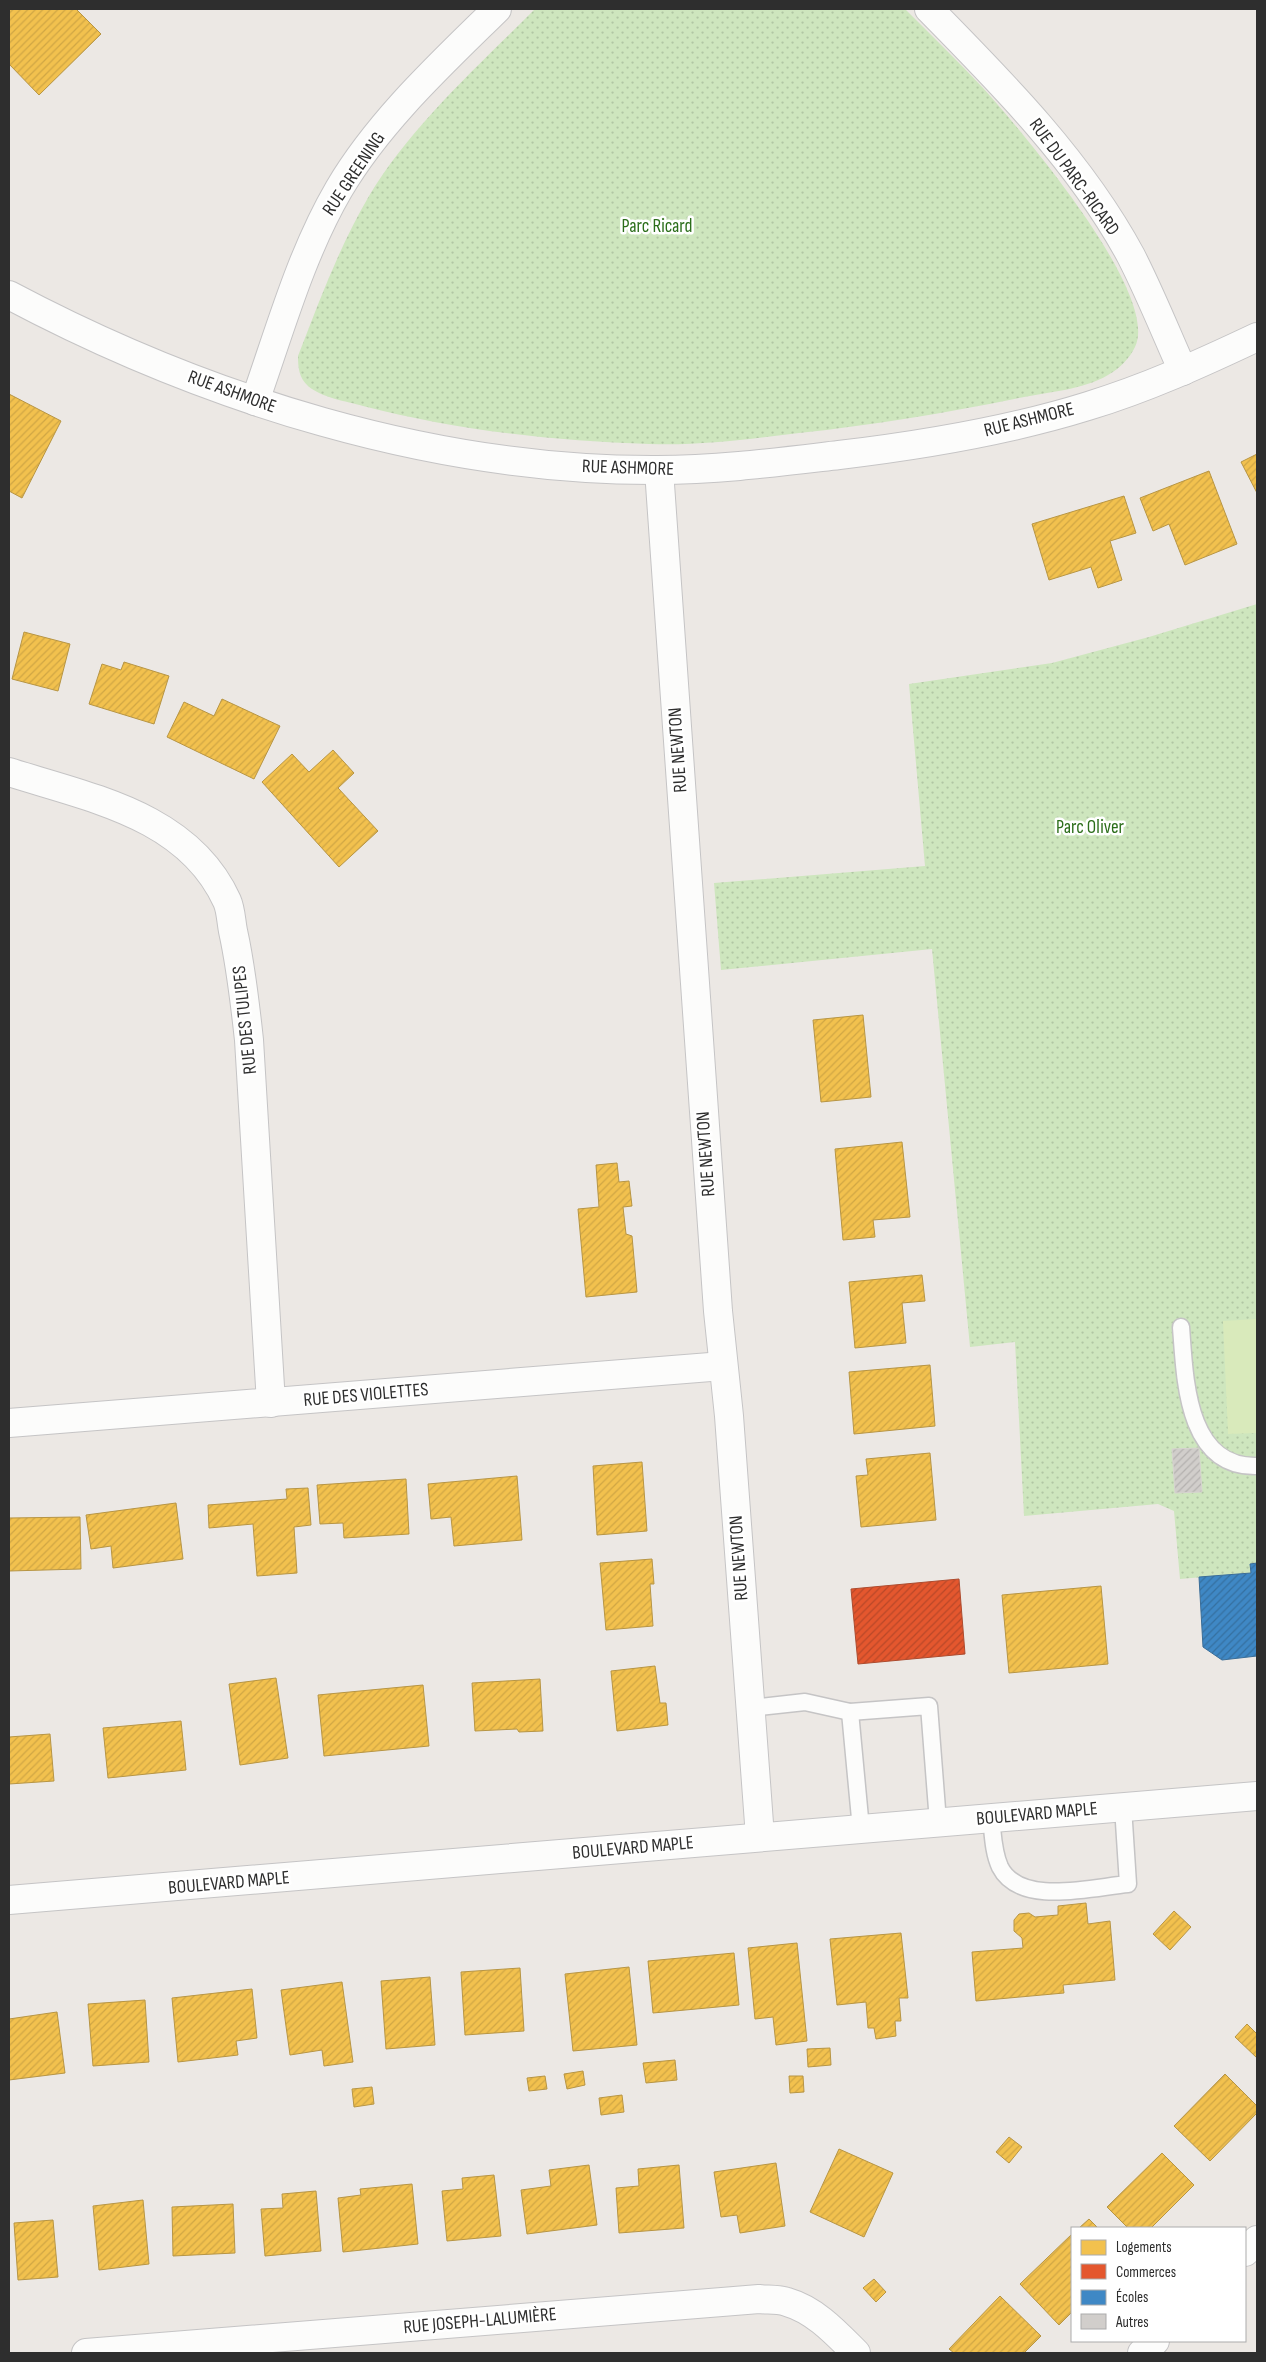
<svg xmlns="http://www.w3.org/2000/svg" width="1266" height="2362" viewBox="0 0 1266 2362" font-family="'Sofia Sans Condensed',sans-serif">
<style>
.park{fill:url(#park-dots)}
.pitch{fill:#d9eabb}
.homes{fill:url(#homes-hatch);stroke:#b79544}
.shops{fill:url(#shops-hatch);stroke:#ad4b2e}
.schools{fill:url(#schools-hatch);stroke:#3a6d98}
.building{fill:url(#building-hatch);stroke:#d7d4d0}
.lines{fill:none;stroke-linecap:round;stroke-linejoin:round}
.lane-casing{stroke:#c5c4c5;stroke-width:19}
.street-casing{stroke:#c5c4c5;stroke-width:30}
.secondary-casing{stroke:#c5c4c5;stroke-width:30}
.lane{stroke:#fcfcfb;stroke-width:16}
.street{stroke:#fcfcfb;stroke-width:28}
.secondary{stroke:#fcfcfb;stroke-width:28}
.labels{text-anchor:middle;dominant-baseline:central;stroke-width:5;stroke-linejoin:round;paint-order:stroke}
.street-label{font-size:19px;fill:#2e2e2e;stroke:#fff}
.park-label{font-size:19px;fill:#2c6e1b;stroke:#fff}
</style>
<defs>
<pattern id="park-dots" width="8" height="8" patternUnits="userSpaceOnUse" patternTransform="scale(1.25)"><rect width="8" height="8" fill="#cee6be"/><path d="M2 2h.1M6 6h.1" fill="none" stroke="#b1c6a4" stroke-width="1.8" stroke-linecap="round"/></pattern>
<pattern id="homes-hatch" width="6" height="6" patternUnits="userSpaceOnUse" patternTransform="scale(1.25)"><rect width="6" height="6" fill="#f2c14e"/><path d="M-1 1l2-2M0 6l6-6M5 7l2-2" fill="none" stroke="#d0a644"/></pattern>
<pattern id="shops-hatch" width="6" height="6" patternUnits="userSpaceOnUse" patternTransform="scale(1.25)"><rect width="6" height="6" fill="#e4572e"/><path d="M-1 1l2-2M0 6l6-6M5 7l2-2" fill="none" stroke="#b94828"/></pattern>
<pattern id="schools-hatch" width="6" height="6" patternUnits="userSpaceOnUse" patternTransform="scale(1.25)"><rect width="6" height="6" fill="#3f88c5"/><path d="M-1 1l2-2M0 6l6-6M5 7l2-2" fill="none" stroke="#3570a0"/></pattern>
<pattern id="building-hatch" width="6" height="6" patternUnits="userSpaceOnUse" patternTransform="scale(1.25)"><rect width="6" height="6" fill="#d1cecb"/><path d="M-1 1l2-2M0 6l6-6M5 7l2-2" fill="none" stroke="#b4b1af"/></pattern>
</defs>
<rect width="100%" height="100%" fill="#ece8e4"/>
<!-- park -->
<g class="park">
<path d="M 535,9 L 905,9 C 931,35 958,61 983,88 C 1020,129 1161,294 1135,347 C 1130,358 1119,369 1108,375 C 1083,390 1047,392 1019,398 C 946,413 873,425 799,433 C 750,439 698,446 649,444 C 552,441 456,430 363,406 C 346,401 322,398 308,386 C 299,378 298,367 298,356 C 319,302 339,247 369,196 C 409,128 479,65 535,9 Z"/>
<path d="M 1257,604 L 1257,1563 L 1250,1564 L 1251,1573 L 1180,1579 L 1174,1511 L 1158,1504 L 1024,1516 L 1015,1342 L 970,1347 L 932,949 L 721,970 L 714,883 L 925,866 L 909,684 L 1052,663 L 1149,637 Z"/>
</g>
<!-- pitch -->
<path class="pitch" d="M 1257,1319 L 1257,1433 L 1228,1434 L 1223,1321 Z"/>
<!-- homes -->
<g class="homes">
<path d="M 9,9 L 76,9 L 101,34 L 39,95 L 9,64 Z"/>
<path d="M 9,394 L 61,421 L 22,498 L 9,491 Z"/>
<path d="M 1257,454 L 1257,493 L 1241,462 Z"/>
<path d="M 1209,471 L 1237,544 L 1185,565 L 1169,524 L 1153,531 L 1140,498 Z"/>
<path d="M 1124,496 L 1136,533 L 1110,541 L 1122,580 L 1098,588 L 1091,567 L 1049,580 L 1032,524 Z"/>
<path d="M 24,632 L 70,644 L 58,691 L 12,679 Z"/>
<path d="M 124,662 L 169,676 L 154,724 L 89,704 L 102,664 L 121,670 Z"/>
<path d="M 222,699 L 280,726 L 254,779 L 167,737 L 184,702 L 214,716 Z"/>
<path d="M 333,750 L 354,773 L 338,788 L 378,831 L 339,867 L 262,782 L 292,754 L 309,772 Z"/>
<path d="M 863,1015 L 871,1097 L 821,1102 L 813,1020 Z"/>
<path d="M 902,1142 L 910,1217 L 873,1220 L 875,1237 L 843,1240 L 835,1149 Z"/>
<path d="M 617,1163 L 619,1182 L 629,1181 L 632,1206 L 623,1207 L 626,1234 L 632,1236 L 637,1292 L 586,1297 L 578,1209 L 599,1207 L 596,1165 Z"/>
<path d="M 922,1275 L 925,1301 L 902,1303 L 906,1343 L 855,1348 L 849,1282 Z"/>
<path d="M 930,1365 L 935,1426 L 854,1434 L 849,1372 Z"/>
<path d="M 930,1453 L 936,1520 L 861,1527 L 856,1476 L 868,1475 L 866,1459 Z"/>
<path d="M 642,1462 L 647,1531 L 597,1535 L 593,1466 Z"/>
<path d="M 517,1476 L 522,1540 L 454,1546 L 451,1517 L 431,1519 L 428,1484 Z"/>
<path d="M 406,1479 L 409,1534 L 344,1538 L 343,1523 L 320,1524 L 317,1485 Z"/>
<path d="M 308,1488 L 311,1525 L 294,1527 L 297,1573 L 257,1576 L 253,1524 L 209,1528 L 208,1505 L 287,1499 L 286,1489 Z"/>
<path d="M 176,1503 L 183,1559 L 113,1568 L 111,1546 L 91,1549 L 86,1515 Z"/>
<path d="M 80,1517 L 81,1569 L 9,1571 L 9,1518 Z"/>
<path d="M 652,1559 L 654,1584 L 650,1584 L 653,1626 L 606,1630 L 600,1563 Z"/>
<path d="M 1101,1586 L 1108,1664 L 1009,1673 L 1002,1595 Z"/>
<path d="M 655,1666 L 660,1703 L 666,1703 L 668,1725 L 617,1731 L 611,1671 Z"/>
<path d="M 276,1678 L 288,1758 L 240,1765 L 229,1684 Z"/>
<path d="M 540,1679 L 543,1731 L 519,1732 L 517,1729 L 475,1731 L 472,1683 Z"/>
<path d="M 423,1685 L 429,1746 L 324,1756 L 318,1695 Z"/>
<path d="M 181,1721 L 186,1770 L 108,1778 L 103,1728 Z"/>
<path d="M 50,1734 L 54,1781 L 9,1784 L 9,1737 Z"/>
<path d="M 1086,1903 L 1088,1924 L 1110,1921 L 1115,1980 L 1063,1985 L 1064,1993 L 976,2001 L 972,1952 L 1023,1948 L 1022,1938 L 1014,1931 L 1014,1920 L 1019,1914 L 1029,1913 L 1035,1917 L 1058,1915 L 1058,1906 Z"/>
<path d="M 1174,1911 L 1191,1927 L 1170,1950 L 1153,1934 Z"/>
<path d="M 901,1933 L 908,1998 L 899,1998 L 901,2021 L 895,2021 L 896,2036 L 876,2039 L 874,2028 L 868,2028 L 866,2002 L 837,2005 L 830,1939 Z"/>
<path d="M 797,1943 L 807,2041 L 776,2045 L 773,2017 L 755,2019 L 748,1948 Z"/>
<path d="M 734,1953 L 739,2005 L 653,2013 L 648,1961 Z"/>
<path d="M 629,1967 L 637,2045 L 573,2051 L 565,1974 Z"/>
<path d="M 520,1968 L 524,2031 L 465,2035 L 461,1972 Z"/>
<path d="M 430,1977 L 435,2045 L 386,2049 L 381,1981 Z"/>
<path d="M 342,1982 L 353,2062 L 324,2066 L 322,2050 L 290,2055 L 281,1990 Z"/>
<path d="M 252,1989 L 257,2038 L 236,2041 L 238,2055 L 178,2062 L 172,1998 Z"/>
<path d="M 145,2000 L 149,2062 L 93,2066 L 88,2004 Z"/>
<path d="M 57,2012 L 65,2073 L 9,2080 L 9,2019 Z"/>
<path d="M 1247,2024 L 1257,2034 L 1257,2058 L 1235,2037 Z"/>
<path d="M 830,2048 L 831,2065 L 808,2067 L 807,2049 Z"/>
<path d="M 675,2060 L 677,2080 L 646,2083 L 643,2063 Z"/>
<path d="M 583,2071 L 585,2085 L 567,2089 L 564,2074 Z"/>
<path d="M 1225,2074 L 1257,2106 L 1257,2113 L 1210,2161 L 1174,2126 Z"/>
<path d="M 545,2076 L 547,2089 L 529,2091 L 527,2078 Z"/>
<path d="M 789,2076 L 803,2076 L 804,2092 L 790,2093 Z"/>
<path d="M 372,2087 L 374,2104 L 354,2107 L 352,2089 Z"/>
<path d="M 622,2095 L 624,2112 L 601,2115 L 599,2098 Z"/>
<path d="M 1009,2137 L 1022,2147 L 1009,2163 L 996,2152 Z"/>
<path d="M 839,2149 L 893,2173 L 864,2237 L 810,2212 Z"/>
<path d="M 1162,2153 L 1194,2185 L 1151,2228 L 1128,2228 L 1107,2207 Z"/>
<path d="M 776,2163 L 785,2226 L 740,2233 L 737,2215 L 721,2217 L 714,2172 Z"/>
<path d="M 589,2165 L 597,2225 L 527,2234 L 521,2190 L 551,2186 L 549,2170 Z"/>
<path d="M 679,2165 L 684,2228 L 619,2233 L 616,2188 L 639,2186 L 638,2169 Z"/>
<path d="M 494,2175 L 501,2236 L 447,2241 L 442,2191 L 463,2189 L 462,2178 Z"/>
<path d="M 412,2184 L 418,2244 L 343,2252 L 338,2198 L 361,2195 L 360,2189 Z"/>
<path d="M 316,2191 L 321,2251 L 265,2256 L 261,2209 L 283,2208 L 282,2194 Z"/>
<path d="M 143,2200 L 149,2264 L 99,2270 L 93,2206 Z"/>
<path d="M 233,2204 L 235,2253 L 173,2256 L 172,2207 Z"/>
<path d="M 1089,2219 L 1098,2228 L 1079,2228 Z"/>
<path d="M 53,2220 L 58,2277 L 18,2280 L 14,2223 Z"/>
<path d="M 1072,2234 L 1072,2312 L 1059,2325 L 1020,2284 Z"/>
<path d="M 874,2279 L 886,2292 L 876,2302 L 863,2288 Z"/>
<path d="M 1000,2296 L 1041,2336 L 1024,2353 L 954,2353 L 949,2349 Z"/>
</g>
<!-- shops -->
<path class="shops" d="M 959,1579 L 965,1654 L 858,1664 L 851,1589 Z"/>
<!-- schools -->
<path class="schools" d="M 1257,1563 L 1257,1656 L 1222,1660 L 1203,1647 L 1199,1577 L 1251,1573 L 1250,1564 Z"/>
<!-- building -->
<path class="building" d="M 1199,1448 L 1202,1492 L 1175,1493 L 1172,1449 Z"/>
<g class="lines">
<!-- lane casing -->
<g class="lane-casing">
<g id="lane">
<path d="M 1181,1327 C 1185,1378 1186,1468 1257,1466"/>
<path d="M 751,1708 L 805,1702 L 850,1712 L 929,1706 L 938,1822"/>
<path d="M 850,1712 L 861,1829"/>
<path d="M 991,1818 C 993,1834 993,1852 1000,1867 C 1020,1907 1093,1887 1128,1884 L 1123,1807"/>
</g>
</g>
<!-- street casing -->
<g class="street-casing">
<g id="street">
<path d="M 929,9 C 1003,84 1081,163 1131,256 C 1150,293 1166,333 1183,371"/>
<path d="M 9,295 C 205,399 434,471 657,470 C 718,470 779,462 839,455 C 923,445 1008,431 1088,406 C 1147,388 1202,363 1257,337"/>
<path d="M 255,401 C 280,330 301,254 339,189 C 379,121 441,64 497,9"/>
<path d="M 659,470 L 718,1311 L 729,1416 L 760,1837"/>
<path d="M 9,772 C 90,798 188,815 227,901 C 231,910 231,921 233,931 C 241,967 245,1003 249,1040 L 271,1403"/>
<path d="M 9,1423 L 723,1366"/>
<path d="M 1245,2252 L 1257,2240"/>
<path d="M 86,2353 L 759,2299 C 768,2300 778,2299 787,2302 C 815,2310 836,2333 856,2353"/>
<path d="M 1142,2353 L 1155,2341"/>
</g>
</g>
<!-- secondary casing -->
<g class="secondary-casing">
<path id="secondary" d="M 9,1900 L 1257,1796"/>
</g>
<!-- lane -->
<use href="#lane" class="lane"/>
<!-- street -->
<use href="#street" class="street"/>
<!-- secondary -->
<use href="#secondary" class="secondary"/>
</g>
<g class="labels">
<!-- street labels -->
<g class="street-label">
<text transform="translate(354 174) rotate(-56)">RUE GREENING</text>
<text transform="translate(1074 177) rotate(54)">RUE DU PARC-RICARD</text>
<text transform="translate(232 392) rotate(20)">RUE ASHMORE</text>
<text transform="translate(1029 420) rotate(-14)">RUE ASHMORE</text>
<text transform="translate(628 468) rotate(2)">RUE ASHMORE</text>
<text transform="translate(678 750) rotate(-94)">RUE NEWTON</text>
<text transform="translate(245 1020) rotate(-96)">RUE DES TULIPES</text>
<text transform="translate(706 1154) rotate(-94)">RUE NEWTON</text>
<text transform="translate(366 1395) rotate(-5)">RUE DES VIOLETTES</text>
<text transform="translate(739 1558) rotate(-94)">RUE NEWTON</text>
<text transform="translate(1037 1814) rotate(-5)">BOULEVARD MAPLE</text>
<text transform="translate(633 1848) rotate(-5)">BOULEVARD MAPLE</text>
<text transform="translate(229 1883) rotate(-5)">BOULEVARD MAPLE</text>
<text transform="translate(480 2321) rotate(-5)">RUE JOSEPH-LALUMIÈRE</text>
</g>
<!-- park labels -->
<g class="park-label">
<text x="657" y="226">Parc Ricard</text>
<text x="1090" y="827">Parc Oliver</text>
</g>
</g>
<!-- border -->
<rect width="1266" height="2362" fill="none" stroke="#2e2e2e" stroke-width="20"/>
<!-- legend -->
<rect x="1071" y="2227" width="175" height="115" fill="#ffffff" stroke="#ababab"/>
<rect x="1081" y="2240" width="25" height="15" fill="#f2c14e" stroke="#ababab"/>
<text x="1116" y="2252" font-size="15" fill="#2e2e2e">Logements</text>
<rect x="1081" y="2264" width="25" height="15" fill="#e4572e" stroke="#ababab"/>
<text x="1116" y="2277" font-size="15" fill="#2e2e2e">Commerces</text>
<rect x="1081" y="2290" width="25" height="15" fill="#3f88c5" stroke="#ababab"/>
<text x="1116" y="2302" font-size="15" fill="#2e2e2e">Écoles</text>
<rect x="1081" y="2314" width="25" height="15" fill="#d1cecb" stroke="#ababab"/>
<text x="1116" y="2327" font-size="15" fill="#2e2e2e">Autres</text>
</svg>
